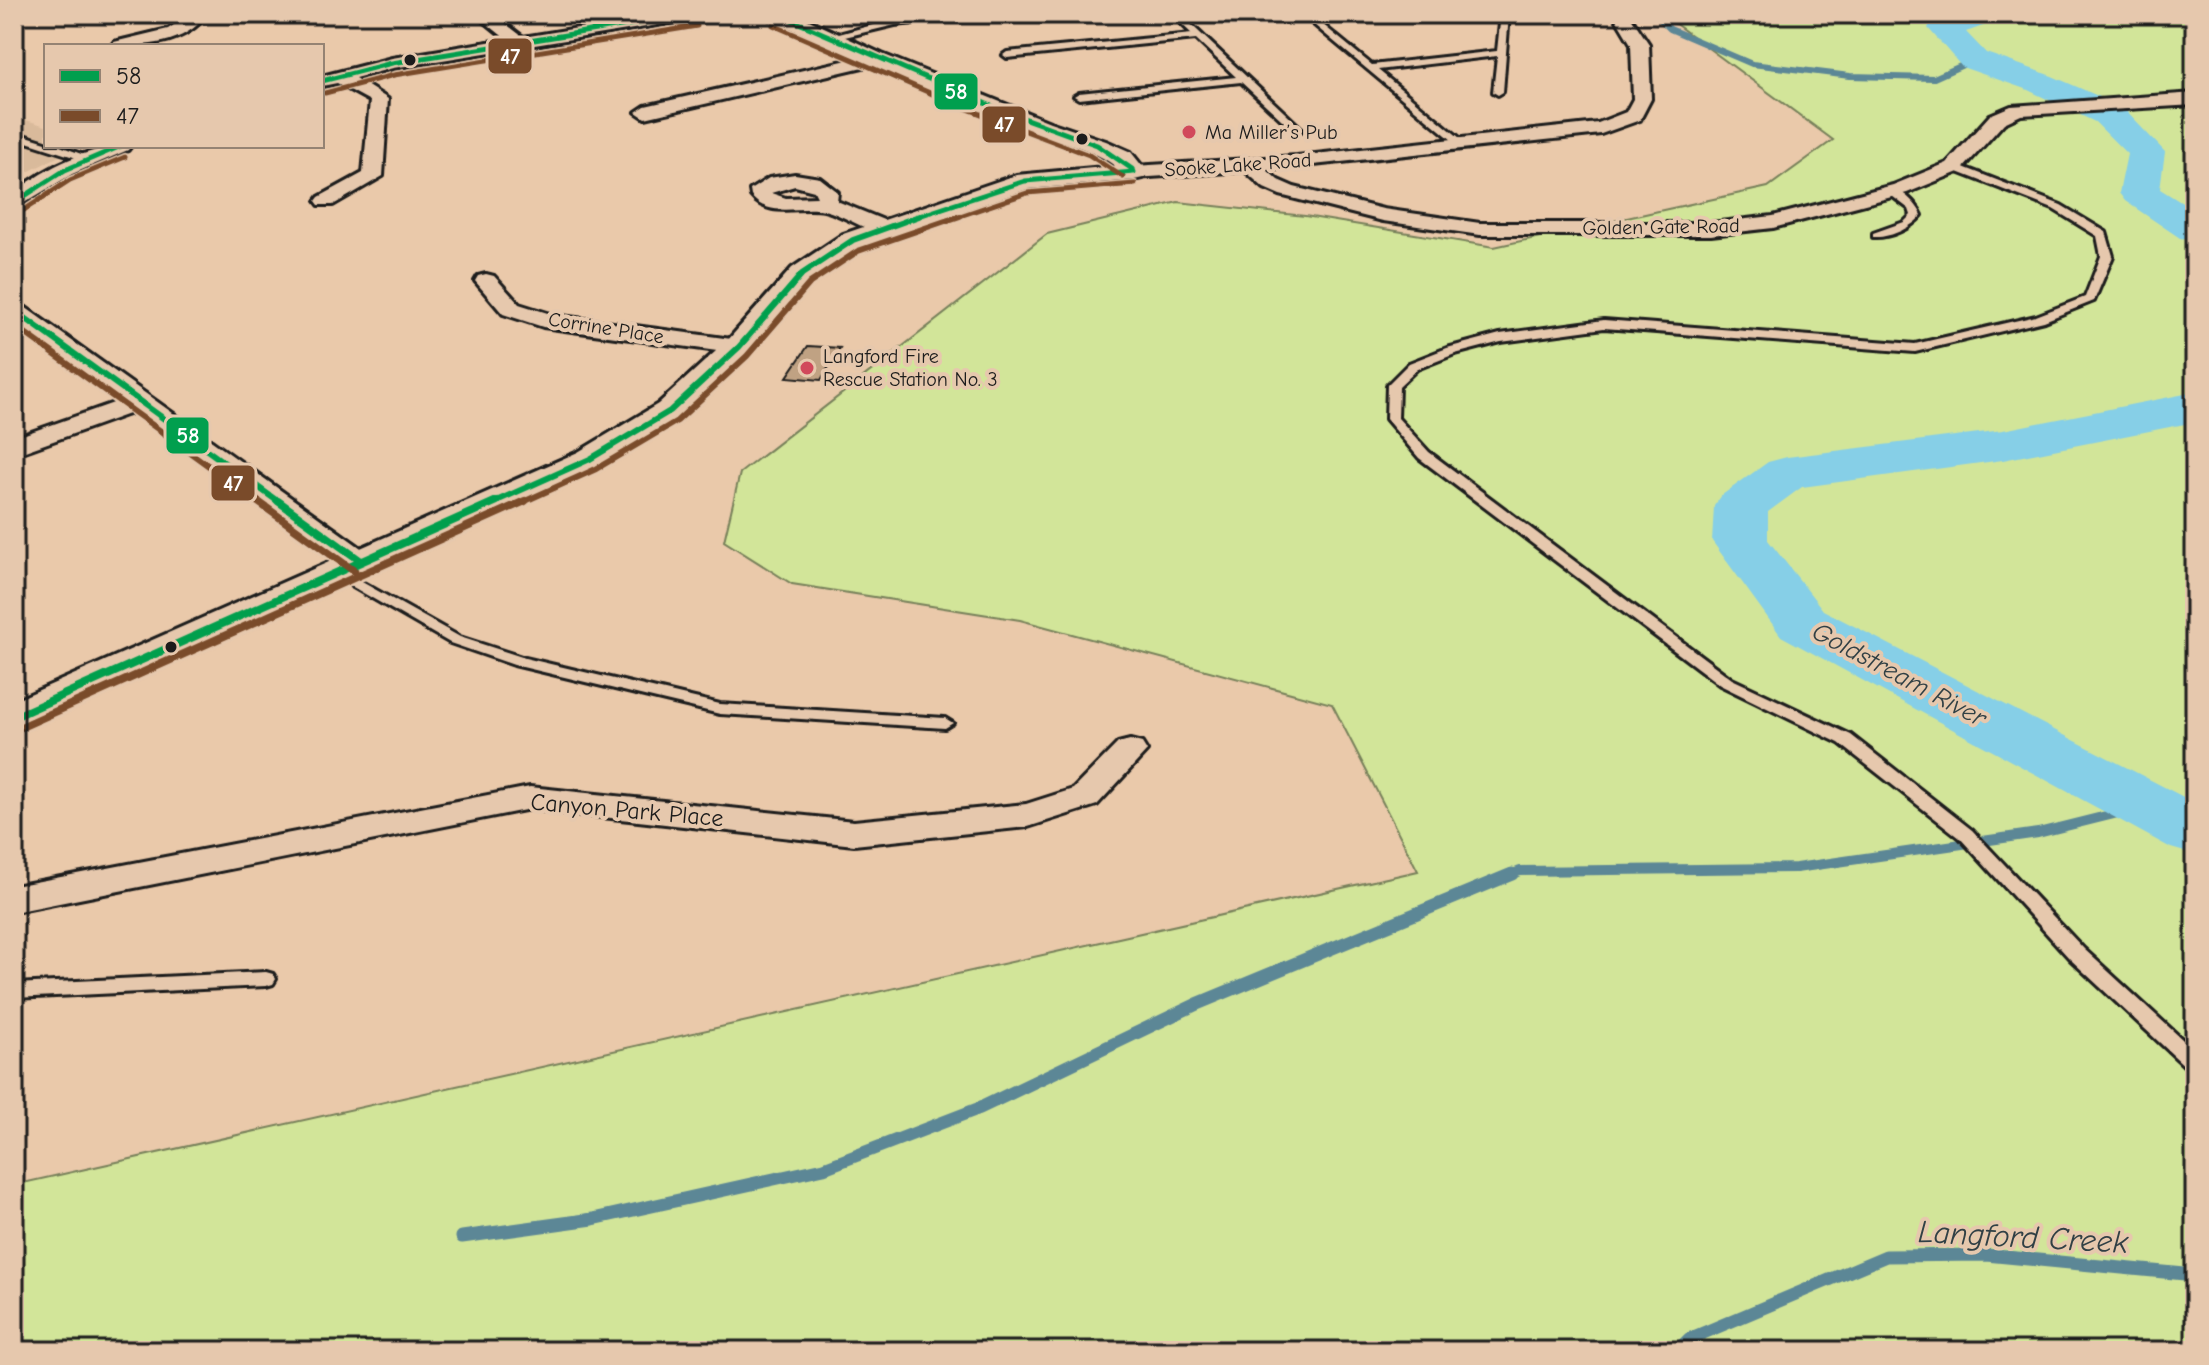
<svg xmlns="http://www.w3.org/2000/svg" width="2209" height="1365" viewBox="0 0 2209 1365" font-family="'Comic Neue',sans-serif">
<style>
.built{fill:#d9ba9b}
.green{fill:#d2e599;stroke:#77805a;stroke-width:2}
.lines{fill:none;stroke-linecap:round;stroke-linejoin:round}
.stream-far2{stroke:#5c8796;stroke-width:6}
.stream-far1{stroke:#5c8796;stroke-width:10}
.stream{stroke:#5c8796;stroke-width:13}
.river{fill:#86cfe7;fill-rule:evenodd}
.building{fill:#c0a283;stroke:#1c1c1c;stroke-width:2}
.service-casing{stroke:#1c1c1c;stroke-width:6}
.minor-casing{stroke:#1c1c1c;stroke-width:6}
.tertiary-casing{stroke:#1c1c1c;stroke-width:6}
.service{fill:#e6c8ad;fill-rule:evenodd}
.minor{fill:#e6c8ad;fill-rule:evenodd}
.tertiary{fill:#e6c8ad;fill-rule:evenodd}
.bus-1-far2-casing{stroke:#e6c8ad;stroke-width:8}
.bus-1-far1-casing{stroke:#e6c8ad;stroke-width:11}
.bus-1-casing{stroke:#e6c8ad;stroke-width:14}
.bus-2-far2-casing{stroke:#e6c8ad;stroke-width:8}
.bus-2-far1-casing{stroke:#e6c8ad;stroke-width:11}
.bus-2-casing{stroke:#e6c8ad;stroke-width:14}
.bus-1-far2{stroke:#019f4e;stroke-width:5}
.bus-1-far1{stroke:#019f4e;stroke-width:6}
.bus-1{stroke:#019f4e;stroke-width:8}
.bus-2-far2{stroke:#7a4b2a;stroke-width:5}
.bus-2-far1{stroke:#7a4b2a;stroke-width:6}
.bus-2{stroke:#7a4b2a;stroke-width:8}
.bus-dot{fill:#1c1c1c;stroke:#e6c8ad;stroke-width:3}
.poi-dot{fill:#d1495b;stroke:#e6c8ad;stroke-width:3}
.labels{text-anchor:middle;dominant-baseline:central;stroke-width:8;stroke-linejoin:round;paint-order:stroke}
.far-poi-label{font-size:20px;fill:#1c1c1c;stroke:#e6c8ad;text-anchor:start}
.far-street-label{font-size:20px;fill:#1c1c1c;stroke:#e6c8ad}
.street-label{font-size:24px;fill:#1c1c1c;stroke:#e6c8ad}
.water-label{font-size:26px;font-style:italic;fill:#314045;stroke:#e6c8ad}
.near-water-label{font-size:32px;font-style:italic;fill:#314045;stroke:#e6c8ad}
.line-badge{stroke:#e6c8ad;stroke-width:3}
.badge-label{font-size:22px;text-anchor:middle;font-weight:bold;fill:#fff}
</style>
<rect width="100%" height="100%" fill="#eac9aa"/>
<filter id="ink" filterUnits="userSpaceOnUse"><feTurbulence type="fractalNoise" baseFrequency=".0125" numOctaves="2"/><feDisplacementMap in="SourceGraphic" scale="16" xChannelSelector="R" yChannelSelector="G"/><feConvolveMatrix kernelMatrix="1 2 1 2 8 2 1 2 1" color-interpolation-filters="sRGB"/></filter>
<g filter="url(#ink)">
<!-- built -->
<path class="built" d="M 14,109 L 26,120 L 46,126 L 46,146 L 79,146 L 14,179 Z"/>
<!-- green -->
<path class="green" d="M 1662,14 L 2195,14 L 2195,1351 L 14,1351 L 14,1185 L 1418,871 L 1332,704 L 1020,620 L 792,584 L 724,541 L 740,473 L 1047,234 L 1178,202 L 1305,216 L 1494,247 L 1768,187 L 1833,140 Z"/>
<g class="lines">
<!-- stream-far2 -->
<path class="stream-far2" d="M 1655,14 L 1670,29 L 1752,64 L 1850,76 L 1934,78 L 1974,60"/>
<!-- stream-far1 -->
<path class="stream-far1" d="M 1508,876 L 1520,871 L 1796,868 L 2038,833 L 2146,806"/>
<!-- stream -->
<g class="stream">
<path d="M 462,1237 L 593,1219 L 824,1168 L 980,1108 L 1197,1004 L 1512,874"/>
<path d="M 1677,1351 L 1689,1339 L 1886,1256 L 1986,1255 L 2195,1275"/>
</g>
<!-- river -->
<g class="river">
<path d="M 1954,14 L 2002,14 L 1997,21 L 1966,32 L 1986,53 L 2052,76 L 2121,106 L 2165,152 L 2160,189 L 2195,211 L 2195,241 L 2180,238 L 2125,201 L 2119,193 L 2127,154 L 2095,122 L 2028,90 L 1962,67 L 1928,28 L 1932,21 Z"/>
<path d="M 2195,392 L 2195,422 L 2003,460 L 1802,487 L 1768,512 L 1768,540 L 1823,610 L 2195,803 L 2195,855 L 2171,848 L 1781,636 L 1712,541 L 1714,506 L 1722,495 L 1768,462 L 1787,457 L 2003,430 Z"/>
</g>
</g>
<!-- building -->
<path class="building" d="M 808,346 L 840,348 L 821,380 L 787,377 Z"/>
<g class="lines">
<!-- service casing -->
<g class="service-casing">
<g id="service">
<path d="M 957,14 L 989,14 L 985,16 L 895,25 L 828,41 L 824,38 L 895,19 Z"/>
<path d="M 1171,14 L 1180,14 L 1301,128 L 1301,132 L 1295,132 L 1241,82 L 1079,99 L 1074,96 L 1079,93 L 1236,77 L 1196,39 L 1007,58 L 1003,55 L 1007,52 L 1192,34 Z"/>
<path d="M 1301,14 L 1310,14 L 1372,65 L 1497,51 L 1501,14 L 1509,14 L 1503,92 L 1498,95 L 1493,92 L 1497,56 L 1378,70 L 1466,143 L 1458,145 Z"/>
<path d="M 14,132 L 46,142 L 46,146 L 60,146 L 92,158 L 83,160 L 14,138 Z"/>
<path d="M 1950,165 L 1958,165 L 2061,205 L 2106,232 L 2113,256 L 2094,301 L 2044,321 L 1915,352 L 1604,328 L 1501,342 L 1455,354 L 1417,369 L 1399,386 L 1398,418 L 1429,452 L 1732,679 L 1851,735 L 1972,830 L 2084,949 L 2195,1051 L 2195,1071 L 2188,1069 L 2070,959 L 1960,838 L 1839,743 L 1720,685 L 1419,458 L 1386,419 L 1387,385 L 1409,363 L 1447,348 L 1500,334 L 1604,320 L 1915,344 L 2036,316 L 2085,297 L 2101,256 L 2097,236 L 2053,209 L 1950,169 Z"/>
<path d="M 1888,189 C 1902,188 1916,203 1922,215 C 1911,228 1891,238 1873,237 L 1873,233 L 1904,222 L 1911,215 L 1909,209 L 1888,193 Z"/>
<path d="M 337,568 L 460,637 L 525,658 L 720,704 L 945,718 L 953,723 L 945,728 L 720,714 L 514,665 L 450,643 L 332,575 L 330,572 Z"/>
<path d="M 266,972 L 273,974 L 276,979 L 273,984 L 266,986 L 14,998 L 14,984 Z"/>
</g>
</g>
<!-- minor casing -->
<g class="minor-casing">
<g id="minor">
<path d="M 190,14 L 207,14 C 185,45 146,46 111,46 L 114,42 L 168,29 Z"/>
<path d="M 475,14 L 493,14 L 523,37 L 664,14 L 703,14 L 695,19 L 393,68 L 355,78 L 388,99 L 383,176 L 333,205 L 319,205 L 316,201 L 319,197 L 363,173 L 370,101 L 337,83 L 322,86 L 322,76 L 392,58 L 506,39 Z"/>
<path d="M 1613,14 L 1629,14 L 1649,44 L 1651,99 L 1640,120 L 1601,134 L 1267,170 L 1278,180 L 1294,187 L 1383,209 L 1480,223 L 1711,223 L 1773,216 L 1893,185 L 1947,163 L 1990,115 L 2011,106 L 2195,93 L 2195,105 L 2021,115 L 2004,123 L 1961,171 L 1907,193 L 1773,228 L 1711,235 L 1480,235 L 1383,221 L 1280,195 L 1264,188 L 1245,171 L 1134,178 L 1124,172 L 1134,166 L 1297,156 L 1598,123 L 1626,112 L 1633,99 L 1631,44 Z"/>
<path d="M 874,54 L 880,55 L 883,59 L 880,63 L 645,118 L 636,112 L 645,106 Z"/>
<path d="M 131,146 L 128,150 L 72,174 L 14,209 L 14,193 C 48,166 88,146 131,146 Z"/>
<path d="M 795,174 L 820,178 L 838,192 L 837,201 L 891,223 L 894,228 L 883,234 C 862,229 844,215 824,210 C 799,205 769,219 751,196 L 750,190 L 769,178 ZM 795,186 L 814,191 L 817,197 L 786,198 L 771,193 Z"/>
<path d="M 486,274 L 494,276 L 519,304 L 554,315 L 739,340 L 748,342 L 751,347 L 748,352 L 739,354 L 543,327 L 503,314 L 475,281 L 478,276 Z"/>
<path d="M 14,303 L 22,305 L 371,555 L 376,561 L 371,567 L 361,570 L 351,567 L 137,411 L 14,455 L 14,438 L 122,400 L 14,321 Z"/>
<path d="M 1130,740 L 1142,743 L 1147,751 L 1097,805 L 1028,827 L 854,845 L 530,809 L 14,912 L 14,886 L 530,787 L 854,821 L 1026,804 L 1073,789 L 1118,743 Z"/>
</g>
</g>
<!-- tertiary casing -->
<g class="tertiary-casing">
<path id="tertiary" d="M 767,14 L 796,14 L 882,54 L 1050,122 L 1106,141 L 1131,152 L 1147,172 L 1143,178 L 1134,180 L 1027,189 L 863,246 L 812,280 L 750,354 L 682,418 L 602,466 L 29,726 L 14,730 L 14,701 L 578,452 L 658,404 L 728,340 L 792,268 L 843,234 L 1016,175 L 1115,166 C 1088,145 1049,139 1018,127 C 935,92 852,57 770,19 Z"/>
</g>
<!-- service -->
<use href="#service" class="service"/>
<!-- minor -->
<use href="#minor" class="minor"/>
<!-- tertiary -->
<use href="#tertiary" class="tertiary"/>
<!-- bus-1-far2 casing -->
<g class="bus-1-far2-casing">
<g id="bus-1-far2">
<path d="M 778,14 L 996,108 L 1097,145 L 1132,169"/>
<path d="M 322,81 L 392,63 L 695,14"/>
<path d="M 14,203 L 65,170 L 121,146"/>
<path d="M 913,218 L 1025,181 L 1134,172"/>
</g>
</g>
<!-- bus-1-far1 casing -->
<g class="bus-1-far1-casing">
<g id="bus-1-far1">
<path d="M 14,310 L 280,503"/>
<path d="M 492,503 L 590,459 L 670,411 L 739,347 L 802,274 L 853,240 L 919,216"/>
</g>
</g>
<!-- bus-1 casing -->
<g class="bus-1-casing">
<g id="bus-1">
<path d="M 278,501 L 361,561"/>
<path d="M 14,717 L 497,501"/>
</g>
</g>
<!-- bus-2-far2 casing -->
<g class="bus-2-far2-casing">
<g id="bus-2-far2">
<path d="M 773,25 L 960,106 L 1089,155 L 1123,177"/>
<path d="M 325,93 L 394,75 L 697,26"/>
<path d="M 21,212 L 70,180 L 125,157"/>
<path d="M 954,218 L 1027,193 L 1135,184"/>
</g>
</g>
<!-- bus-2-far1 casing -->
<g class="bus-2-far1-casing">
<g id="bus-2-far1">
<path d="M 14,325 L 260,503"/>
<path d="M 521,503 L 596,469 L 677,421 L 747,356 L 810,283 L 858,251 L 960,216"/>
</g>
</g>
<!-- bus-2 casing -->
<g class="bus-2-casing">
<g id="bus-2">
<path d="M 257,501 L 354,571"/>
<path d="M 19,728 L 525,501"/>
</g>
</g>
<!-- bus-1-far2 -->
<use href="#bus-1-far2" class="bus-1-far2"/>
<!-- bus-1-far1 -->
<use href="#bus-1-far1" class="bus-1-far1"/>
<!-- bus-1 -->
<use href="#bus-1" class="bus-1"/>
<!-- bus-2-far2 -->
<use href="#bus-2-far2" class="bus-2-far2"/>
<!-- bus-2-far1 -->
<use href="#bus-2-far1" class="bus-2-far1"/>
<!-- bus-2 -->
<use href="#bus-2" class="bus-2"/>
</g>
</g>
<!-- markers -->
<g class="bus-dot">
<circle cx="410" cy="60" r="7"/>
<circle cx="1082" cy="139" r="7"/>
<circle cx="171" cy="647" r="7"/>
</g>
<g class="poi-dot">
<circle cx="1189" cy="132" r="8"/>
<circle cx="807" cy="368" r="8"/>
</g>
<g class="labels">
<!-- far-poi labels -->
<g class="far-poi-label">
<text x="1205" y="132">Ma Miller’s Pub</text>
<text x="823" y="356">Langford Fire<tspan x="823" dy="23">Rescue Station No. 3</tspan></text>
</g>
<!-- far-street labels -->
<g class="far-street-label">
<text transform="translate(1238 165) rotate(-4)">Sooke Lake Road</text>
<text transform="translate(1661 227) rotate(-1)">Golden Gate Road</text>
<text transform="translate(606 328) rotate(9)">Corrine Place</text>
</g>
<!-- street labels -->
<g class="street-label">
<text transform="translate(627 810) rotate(5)">Canyon Park Place</text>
</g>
<!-- water labels -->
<g class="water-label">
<text transform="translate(1899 675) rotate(28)">Goldstream River</text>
</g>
<!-- near-water labels -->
<g class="near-water-label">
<text transform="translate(2023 1237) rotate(3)">Langford Creek</text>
</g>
</g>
<g class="line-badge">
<rect x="487" y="37" width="46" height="38" rx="8" fill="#7a4b2a"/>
<rect x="933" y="72" width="46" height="39" rx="8" fill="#019f4e"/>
<rect x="981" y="105" width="46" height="39" rx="8" fill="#7a4b2a"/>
<rect x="165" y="416" width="45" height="39" rx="8" fill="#019f4e"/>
<rect x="210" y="464" width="46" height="38" rx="8" fill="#7a4b2a"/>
</g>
<g class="badge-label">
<text x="510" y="64">47</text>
<text x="956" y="99">58</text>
<text x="1004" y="132">47</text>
<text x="188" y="443">58</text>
<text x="233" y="491">47</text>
</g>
<!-- margin -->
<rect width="2209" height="1365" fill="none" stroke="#e6c8ad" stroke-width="48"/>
<rect x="24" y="24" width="2161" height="1317" fill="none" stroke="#1c1c1c" stroke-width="3" filter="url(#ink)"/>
<!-- legend -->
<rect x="44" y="44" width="280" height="104" fill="#e6c8ad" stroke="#958373" stroke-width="2"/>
<rect x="60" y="70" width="40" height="12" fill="#019f4e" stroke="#958373" stroke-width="2"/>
<text x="116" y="84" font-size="24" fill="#1c1c1c">58</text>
<rect x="60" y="110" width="40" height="12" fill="#7a4b2a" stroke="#958373" stroke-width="2"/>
<text x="116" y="124" font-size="24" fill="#1c1c1c">47</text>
</svg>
